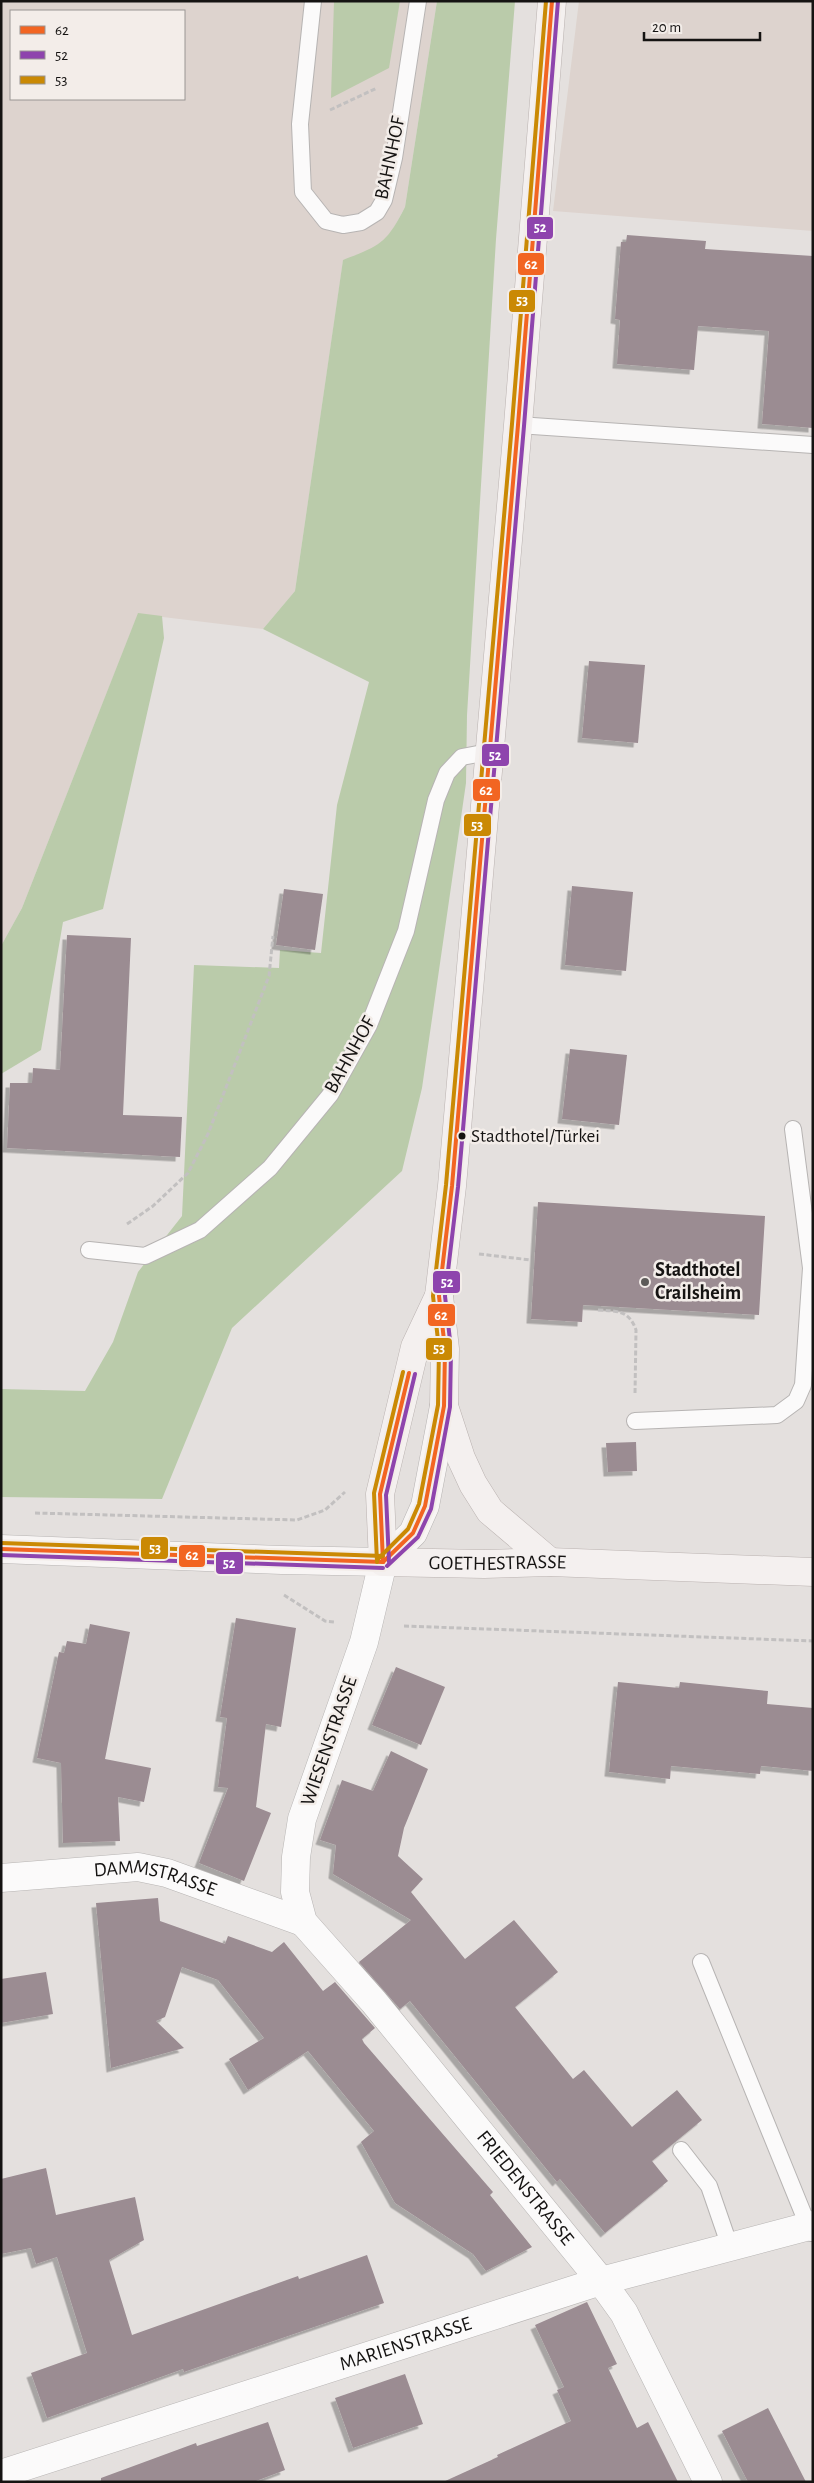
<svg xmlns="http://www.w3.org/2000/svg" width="814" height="2483" viewBox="0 0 814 2483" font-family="'Alegreya Sans',sans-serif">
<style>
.built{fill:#ddd3ce;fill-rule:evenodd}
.green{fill:#bacbaa}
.building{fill:#9b8c92;filter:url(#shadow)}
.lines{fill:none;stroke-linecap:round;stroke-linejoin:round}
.service-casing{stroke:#b7b4b3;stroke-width:18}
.minor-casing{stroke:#b7b4b3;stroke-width:29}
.secondary-casing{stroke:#b7b4b3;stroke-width:29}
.primary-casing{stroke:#bab2b0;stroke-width:29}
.path{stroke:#c2c0c0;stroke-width:3;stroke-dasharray:5 2.5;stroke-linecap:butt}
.service{stroke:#fbfafa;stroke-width:16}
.minor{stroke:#fbfafa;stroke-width:28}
.secondary{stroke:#f8f5f4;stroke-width:28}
.primary{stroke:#f4f0ef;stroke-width:28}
.bus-1-casing{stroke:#f3ede9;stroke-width:8}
.bus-2-casing{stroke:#f3ede9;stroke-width:8}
.bus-3-casing{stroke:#f3ede9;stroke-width:8}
.bus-1{stroke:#f26522;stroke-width:4}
.bus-2{stroke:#8e44ad;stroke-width:4}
.bus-3{stroke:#ca8904;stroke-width:4}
.bus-dot{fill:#151312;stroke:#f3ede9;stroke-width:2}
.poi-dot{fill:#5d5b59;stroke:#f3ede9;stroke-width:2}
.labels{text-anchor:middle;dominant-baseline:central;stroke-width:5;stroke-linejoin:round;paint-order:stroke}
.bus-label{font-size:19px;fill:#151312;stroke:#f3ede9;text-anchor:start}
.street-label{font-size:20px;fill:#151312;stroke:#f3ede9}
.poi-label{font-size:20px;font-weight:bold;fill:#151312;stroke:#f3ede9;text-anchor:start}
.line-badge{stroke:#f3ede9;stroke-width:2}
.badge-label{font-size:14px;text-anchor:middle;font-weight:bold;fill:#fff}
</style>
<defs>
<filter id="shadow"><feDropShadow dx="-4.5" dy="4.5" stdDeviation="0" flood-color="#0004"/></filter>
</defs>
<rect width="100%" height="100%" fill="#e4e0de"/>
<!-- built -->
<g class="built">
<path d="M 1,1 L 437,1 L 405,207 L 391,233 L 378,247 L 343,261 L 295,591 L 263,629 L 138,614 L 22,908 L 1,946 ZM 11,11 L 184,11 L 184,99 L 11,99 Z"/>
<path d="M 579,1 L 813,1 L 813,231 L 553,211 Z"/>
</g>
<!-- green -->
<g class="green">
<path d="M 334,1 L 400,1 L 389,68 L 331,98 Z"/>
<path d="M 437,1 L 515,1 L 496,239 L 467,715 L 466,783 L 422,1088 L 402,1171 L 232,1328 L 162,1499 L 1,1497 L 1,1389 L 85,1391 L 113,1342 L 138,1272 L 182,1216 L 194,965 L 279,968 L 280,950 L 321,953 L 337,805 L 369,682 L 263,629 L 295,591 L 343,260 C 381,245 386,244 405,207 Z"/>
<path d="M 138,613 L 162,616 L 164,638 L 103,909 L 63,922 L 41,1050 L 1,1074 L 1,946 L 22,908 Z"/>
</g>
<!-- building -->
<g class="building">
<path d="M 627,235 L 706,241 L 705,249 L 813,256 L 813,428 L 762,424 L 769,331 L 698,326 L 694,370 L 617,364 L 620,320 L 615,319 L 621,242 L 626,242 Z"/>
<path d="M 589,661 L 645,665 L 638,743 L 582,738 Z"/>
<path d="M 572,886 L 633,892 L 626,971 L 565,965 Z"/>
<path d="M 284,889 L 323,894 L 315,950 L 276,945 Z"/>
<path d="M 67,935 L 131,938 L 123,1115 L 182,1117 L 180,1157 L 7,1148 L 10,1083 L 32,1083 L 33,1068 L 60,1070 Z"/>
<path d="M 570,1049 L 627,1055 L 619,1125 L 562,1119 Z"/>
<path d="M 538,1202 L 765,1216 L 759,1315 L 583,1305 L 582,1322 L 531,1319 Z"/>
<path d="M 636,1442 L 637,1471 L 608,1472 L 606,1443 Z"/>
<path d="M 236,1618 L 296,1628 L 281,1727 L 266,1724 L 256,1807 L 271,1813 L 244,1881 L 199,1863 L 228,1788 L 218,1787 L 227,1718 L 220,1717 Z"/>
<path d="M 90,1624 L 130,1632 L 105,1759 L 151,1768 L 144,1802 L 118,1797 L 120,1841 L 63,1843 L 61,1763 L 37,1758 L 59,1652 L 64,1653 L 67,1641 L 86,1644 Z"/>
<path d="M 396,1667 L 445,1687 L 421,1745 L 372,1725 Z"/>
<path d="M 618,1682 L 679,1688 L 680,1682 L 768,1691 L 767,1704 L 813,1708 L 813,1771 L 761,1766 L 760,1774 L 671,1766 L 670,1779 L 609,1772 Z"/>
<path d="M 391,1751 L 428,1769 L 404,1828 L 398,1856 L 423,1879 L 411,1892 L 465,1959 L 514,1920 L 558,1972 L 515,2007 L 573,2079 L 584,2070 L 632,2127 L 677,2090 L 702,2120 L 652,2161 L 668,2181 L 605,2233 L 560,2179 L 557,2182 L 410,2001 L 400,2009 L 359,1962 L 411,1920 L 333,1874 L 336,1845 L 320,1840 L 342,1780 L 373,1791 Z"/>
<path d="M 158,1898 L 160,1921 L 225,1944 L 228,1936 L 272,1952 L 284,1942 L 323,1991 L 335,1982 L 375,2028 L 362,2039 L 364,2043 L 493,2192 L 490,2195 L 532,2247 L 486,2271 L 473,2254 L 395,2203 L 361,2142 L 374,2131 L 308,2051 L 248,2090 L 229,2059 L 264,2038 L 218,1980 L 182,1967 L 165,2017 L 156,2021 L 184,2048 L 111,2068 L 96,1903 Z"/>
<path d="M 46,1972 L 53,2014 L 1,2023 L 1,1979 Z"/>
<path d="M 46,2168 L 56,2215 L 135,2197 L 144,2240 L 109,2260 L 132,2335 L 298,2276 L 299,2279 L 367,2255 L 384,2303 L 184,2372 L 183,2369 L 47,2418 L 31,2373 L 87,2353 L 57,2257 L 36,2264 L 31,2248 L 1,2254 L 1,2179 Z"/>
<path d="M 587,2302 L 617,2364 L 608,2368 L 637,2428 L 648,2422 L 678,2482 L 443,2482 L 498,2457 L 497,2455 L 571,2421 L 557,2390 L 564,2387 L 535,2325 Z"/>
<path d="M 405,2374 L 423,2424 L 353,2448 L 335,2398 Z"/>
<path d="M 768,2408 L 806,2482 L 748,2482 L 722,2431 Z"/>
<path d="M 268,2422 L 285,2470 L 253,2482 L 101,2482 L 101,2478 L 196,2443 L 197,2446 Z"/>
</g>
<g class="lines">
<!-- service casing -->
<g class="service-casing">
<g id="service">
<path d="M 313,1 L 300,124 L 303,192 L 326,221 L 343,225 L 361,222 L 377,212 L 384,200 L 394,158 L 418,1"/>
<path d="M 518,425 L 813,445"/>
<path d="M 89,1250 L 145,1256 L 200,1230 L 270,1168 L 330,1095 L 369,1025 L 406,931 L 436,800 L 447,773 L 462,757 L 488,752"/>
<path d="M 635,1421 L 777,1415 L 796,1401 L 803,1385 L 811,1268 L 793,1129"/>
<path d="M 701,1962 L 811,2233"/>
<path d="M 681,2150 L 709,2186 L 730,2247"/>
</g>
</g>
<!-- minor casing -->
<g class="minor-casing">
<g id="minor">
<path id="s1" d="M 383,1562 L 364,1642 L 302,1819 L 296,1857 L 295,1892 L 303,1922 L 374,2002 L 601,2281 L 624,2313 L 708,2482"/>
<path id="s2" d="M 1,1878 L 138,1867 L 167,1873 L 303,1922"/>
<path id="s3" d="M 1,2474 L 601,2281 L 813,2225"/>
</g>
</g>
<!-- secondary casing -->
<g class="secondary-casing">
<path id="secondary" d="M 1,1549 L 282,1560 L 383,1562 L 413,1533 L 425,1506 L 444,1406"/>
</g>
<!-- primary casing -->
<g class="primary-casing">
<g id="primary">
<path id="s4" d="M 439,1296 L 415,1347 L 380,1494 L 383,1562 L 484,1564 L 550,1562 L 813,1572"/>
<path d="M 550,1562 L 490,1511 L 473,1484 L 461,1458 L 444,1406 L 445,1349 L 439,1296 L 452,1186 L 518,425 L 552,1"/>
</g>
</g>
<!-- path -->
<g class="path">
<path d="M 330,110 L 377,88"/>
<path d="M 127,1224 L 153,1206 L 188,1173 L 208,1134 L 269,976 L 273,936"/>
<path d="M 479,1254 L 531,1260"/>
<path d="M 598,1310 C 617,1311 629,1310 636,1330 L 635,1394"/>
<path d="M 35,1513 L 297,1520 L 325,1510 L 345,1492"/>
<path d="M 284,1595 L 325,1621 L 335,1622"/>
<path d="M 404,1626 L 813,1641"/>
</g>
<!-- service -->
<use href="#service" class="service"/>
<!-- minor -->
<use href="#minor" class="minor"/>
<!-- secondary -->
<use href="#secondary" class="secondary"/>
<!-- primary -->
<use href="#primary" class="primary"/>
<!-- bus-1 casing -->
<g class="bus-1-casing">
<g id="bus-1">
<path d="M 1,1549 L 383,1562"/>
<path d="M 383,1562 L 413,1533 L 425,1506 L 444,1406 L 445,1349 L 439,1296 L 452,1186 L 518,425 L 552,1"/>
<path d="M 383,1562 L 380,1494 L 409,1373"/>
</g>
</g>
<!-- bus-2 casing -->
<g class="bus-2-casing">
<g id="bus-2">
<path d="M 1,1555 L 383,1568"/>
<path d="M 389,1562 L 386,1495 L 415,1374"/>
<path d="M 387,1566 L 418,1537 L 431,1509 L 450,1407 L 451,1349 L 445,1296 L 458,1187 L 524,426 L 558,1"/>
</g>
</g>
<!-- bus-3 casing -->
<g class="bus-3-casing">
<g id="bus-3">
<path d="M 1,1543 L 383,1556"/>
<path d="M 379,1558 L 408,1529 L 419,1504 L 438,1405 L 439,1349 L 433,1296 L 446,1185 L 512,424 L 546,1"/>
<path d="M 377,1562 L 374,1493 L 403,1372"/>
</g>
</g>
<!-- bus-1 -->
<use href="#bus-1" class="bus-1"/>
<!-- bus-2 -->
<use href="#bus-2" class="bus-2"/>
<!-- bus-3 -->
<use href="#bus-3" class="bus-3"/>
</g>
<!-- markers -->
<circle class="bus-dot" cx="462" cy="1136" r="4.5"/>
<circle class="poi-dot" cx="645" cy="1282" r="5"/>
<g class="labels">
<!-- bus labels -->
<g class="bus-label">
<text x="471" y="1136">Stadthotel/Türkei</text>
</g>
<!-- street labels -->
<g class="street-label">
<text transform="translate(390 158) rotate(-78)">BAHNHOF</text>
<text transform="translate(350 1055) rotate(-61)">BAHNHOF</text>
<text stroke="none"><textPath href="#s4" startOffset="390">GOETHESTRASSE</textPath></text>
<text transform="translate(329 1741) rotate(-71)">WIESENSTRASSE</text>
<text stroke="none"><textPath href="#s2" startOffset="156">DAMMSTRASSE</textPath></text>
<text stroke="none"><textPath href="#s1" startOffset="721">FRIEDENSTRASSE</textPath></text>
<text stroke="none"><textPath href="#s3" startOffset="425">MARIENSTRASSE</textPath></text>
</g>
<!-- poi labels -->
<g class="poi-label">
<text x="655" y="1270">Stadthotel<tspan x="655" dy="23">Crailsheim</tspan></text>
</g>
</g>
<g class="line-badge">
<rect x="526" y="216" width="28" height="24" rx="5" fill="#8e44ad"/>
<rect x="517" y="252" width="28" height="24" rx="5" fill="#f26522"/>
<rect x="508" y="289" width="28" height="24" rx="5" fill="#ca8904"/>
<rect x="481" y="743" width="29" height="24" rx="5" fill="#8e44ad"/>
<rect x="472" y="778" width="29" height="24" rx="5" fill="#f26522"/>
<rect x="463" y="813" width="29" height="24" rx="5" fill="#ca8904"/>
<rect x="432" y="1270" width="29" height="24" rx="5" fill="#8e44ad"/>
<rect x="427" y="1303" width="29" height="24" rx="5" fill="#f26522"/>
<rect x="425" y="1337" width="28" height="24" rx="5" fill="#ca8904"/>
<rect x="140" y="1536" width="29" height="24" rx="5" fill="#ca8904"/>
<rect x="178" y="1544" width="28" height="24" rx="5" fill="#f26522"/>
<rect x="215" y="1551" width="29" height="24" rx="5" fill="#8e44ad"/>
</g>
<g class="badge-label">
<text x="540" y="232">52</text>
<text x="531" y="269">62</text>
<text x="522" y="305">53</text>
<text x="495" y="760">52</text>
<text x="486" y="795">62</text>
<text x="477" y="830">53</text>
<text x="447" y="1287">52</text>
<text x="441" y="1320">62</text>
<text x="439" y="1353">53</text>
<text x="155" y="1553">53</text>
<text x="192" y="1560">62</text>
<text x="229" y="1568">52</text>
</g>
<!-- border -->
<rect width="814" height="2483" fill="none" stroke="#151312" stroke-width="5"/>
<!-- legend -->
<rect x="10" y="10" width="175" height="90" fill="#f3ede9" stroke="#9a9693"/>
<rect x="20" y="26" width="25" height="8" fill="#f26522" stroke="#9a9693"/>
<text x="55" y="35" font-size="15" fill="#151312">62</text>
<rect x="20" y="51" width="25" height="8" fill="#8e44ad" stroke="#9a9693"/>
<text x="55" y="60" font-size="15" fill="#151312">52</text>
<rect x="20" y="76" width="25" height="8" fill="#ca8904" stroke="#9a9693"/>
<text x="55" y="85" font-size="15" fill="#151312">53</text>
<!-- scale -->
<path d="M644 32v8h116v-8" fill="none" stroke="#151312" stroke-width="2.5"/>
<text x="652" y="32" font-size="15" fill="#151312" stroke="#f3ede9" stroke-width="4" paint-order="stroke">20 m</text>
</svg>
